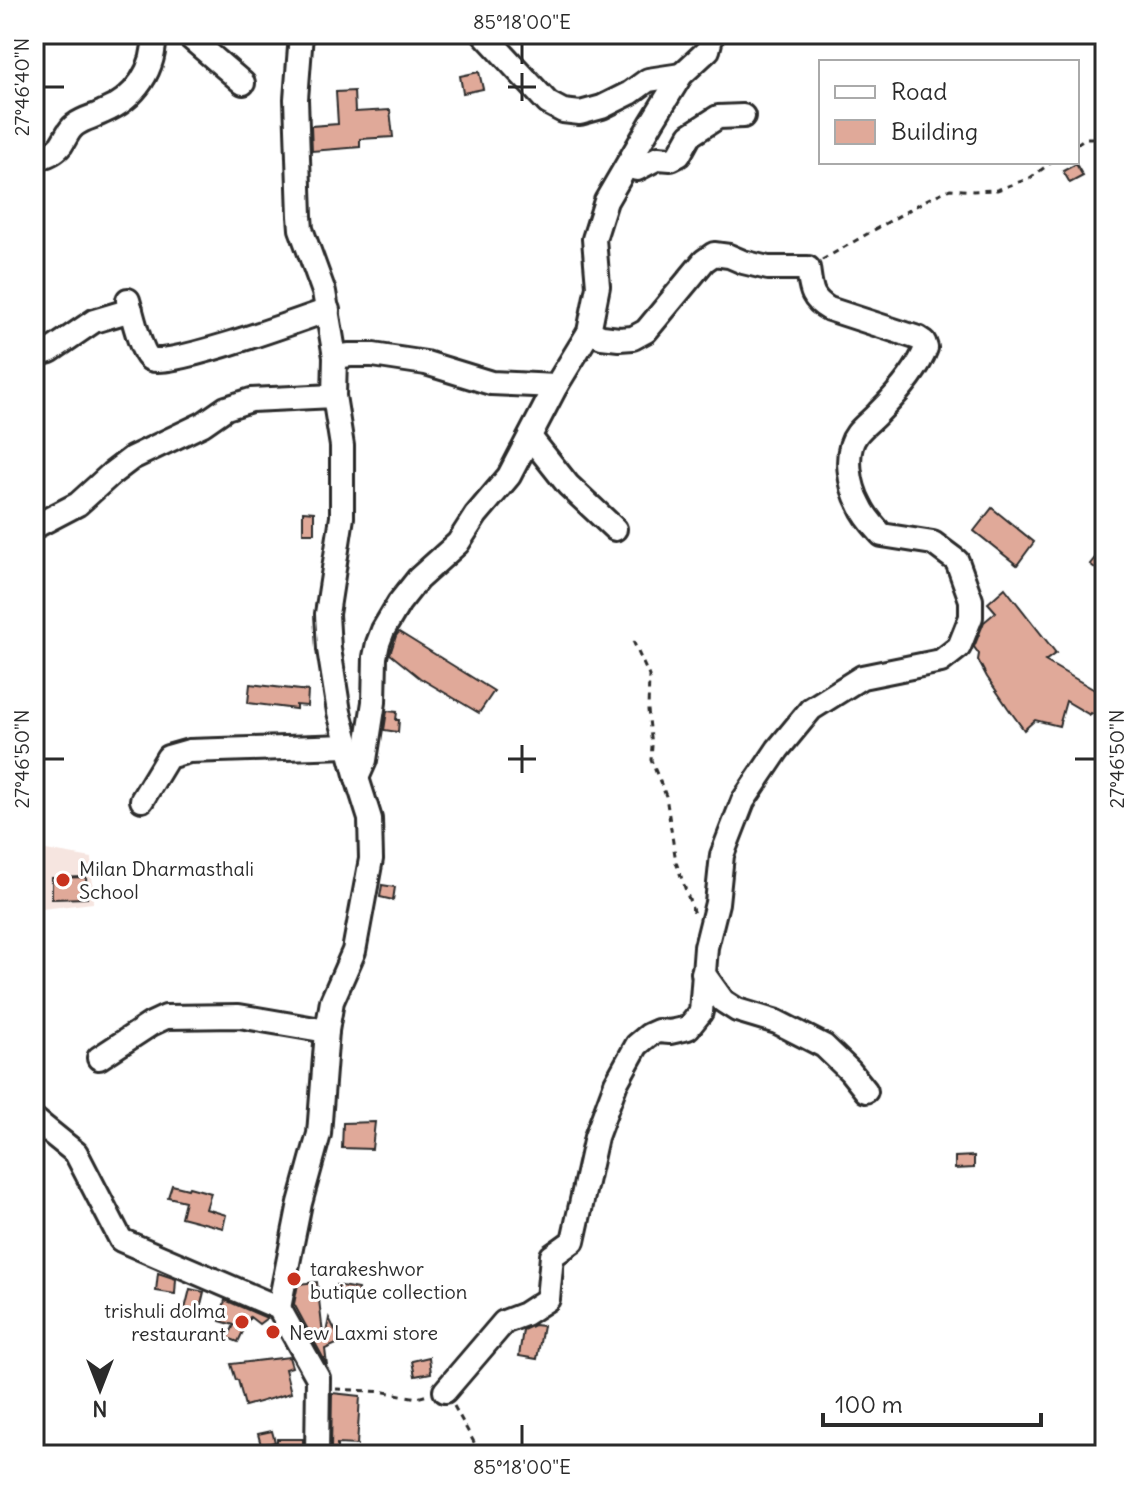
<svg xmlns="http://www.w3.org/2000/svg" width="1139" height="1489" viewBox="0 0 1139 1489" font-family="Delius,sans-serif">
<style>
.built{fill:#f6e5e0}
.building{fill:#e0a999;stroke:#2b2b2b;stroke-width:2}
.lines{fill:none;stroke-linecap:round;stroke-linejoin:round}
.minor-casing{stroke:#2b2b2b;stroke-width:28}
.path{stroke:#2b2b2b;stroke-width:3;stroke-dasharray:6 6;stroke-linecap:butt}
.minor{stroke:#fff;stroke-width:22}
.ticks{fill:none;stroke:#2b2b2b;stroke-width:3}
.poi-dot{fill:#c8321e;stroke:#fff;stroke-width:3}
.labels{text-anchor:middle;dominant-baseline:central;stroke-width:6;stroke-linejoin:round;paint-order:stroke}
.poi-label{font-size:20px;fill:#2b2b2b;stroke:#fff;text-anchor:start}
.neatline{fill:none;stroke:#2b2b2b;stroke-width:3}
.ticks-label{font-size:20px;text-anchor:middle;fill:#2b2b2b}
</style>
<rect width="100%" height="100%" fill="#fff"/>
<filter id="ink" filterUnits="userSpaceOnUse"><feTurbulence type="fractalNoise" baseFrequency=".0125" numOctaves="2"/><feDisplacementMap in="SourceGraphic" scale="16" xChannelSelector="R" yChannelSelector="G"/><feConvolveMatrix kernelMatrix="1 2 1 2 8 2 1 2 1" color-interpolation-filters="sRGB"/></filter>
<g filter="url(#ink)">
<!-- built -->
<path class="built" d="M 34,848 L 92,858 L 93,903 L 42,909 L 34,906 Z"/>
<!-- building -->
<g class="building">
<path d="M 479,72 L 483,89 L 463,93 L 460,76 Z"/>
<path d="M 354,91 L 355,112 L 390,110 L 393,137 L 360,139 L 360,147 L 312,151 L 311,126 L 338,124 L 336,92 Z"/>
<path d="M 1076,164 L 1083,176 L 1070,183 L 1063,171 Z"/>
<path d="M 992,508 L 1034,542 L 1017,565 L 974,531 Z"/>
<path d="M 303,511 L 314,512 L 314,533 L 303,533 Z"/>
<path d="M 1098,554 L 1105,559 L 1105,576 L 1090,564 Z"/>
<path d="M 1005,588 L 1056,653 L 1045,661 L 1105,696 L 1105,719 L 1091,713 L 1090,715 L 1066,701 L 1059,726 L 1035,720 L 1024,730 L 1008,708 L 987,677 L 978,660 L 979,654 L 974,647 L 984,622 L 996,612 L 988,603 Z"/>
<path d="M 399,632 L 494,691 L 479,713 L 420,678 L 390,654 L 396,636 Z"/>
<path d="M 250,684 L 308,691 L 307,706 L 296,705 L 296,709 L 248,703 Z"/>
<path d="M 387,711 L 397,712 L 396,720 L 399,720 L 398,732 L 384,730 Z"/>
<path d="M 86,877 L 87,898 L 52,899 L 52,878 Z"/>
<path d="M 382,885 L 395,887 L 393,900 L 380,897 Z"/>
<path d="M 375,1122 L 372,1149 L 342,1148 L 343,1123 Z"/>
<path d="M 974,1156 L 974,1168 L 955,1169 L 955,1157 Z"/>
<path d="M 172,1185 L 188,1189 L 189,1187 L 211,1193 L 206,1209 L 226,1215 L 223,1228 L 181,1217 L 185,1201 L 168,1197 Z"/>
<path d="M 158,1273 L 176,1279 L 175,1294 L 156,1291 Z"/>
<path d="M 317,1282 L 324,1343 L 329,1318 L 341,1342 L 325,1349 L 327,1365 L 294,1304 L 298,1284 Z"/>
<path d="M 336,1285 L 358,1289 L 355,1303 L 333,1299 Z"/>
<path d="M 190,1289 L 204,1292 L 198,1317 L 184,1313 Z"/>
<path d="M 225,1300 L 267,1318 L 259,1324 L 250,1317 L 238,1342 L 228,1338 L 234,1325 L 220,1321 Z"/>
<path d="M 534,1325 L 543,1326 L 537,1359 L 519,1356 L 523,1330 Z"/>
<path d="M 289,1357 L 292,1367 L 285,1369 L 291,1393 L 245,1406 L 238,1380 L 236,1380 L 231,1364 Z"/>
<path d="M 429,1357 L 431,1373 L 415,1376 L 412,1361 Z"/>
<path d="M 332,1393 L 360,1396 L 357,1445 L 337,1444 L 337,1451 L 331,1451 Z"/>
<path d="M 272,1431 L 275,1442 L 261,1445 L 258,1434 Z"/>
<rect x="277" y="1439" width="26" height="16"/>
</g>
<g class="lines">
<!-- minor casing -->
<g class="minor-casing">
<g id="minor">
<path d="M 186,34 L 243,83"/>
<path d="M 484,34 L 548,103 L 563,111 L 580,113 L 602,107 L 630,93 L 648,80 L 681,75"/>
<path d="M 34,160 C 44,156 54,154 61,145 C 66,138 68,130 75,125 C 84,118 94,117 103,112 C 135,99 156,69 154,34"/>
<path d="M 627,166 L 637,169 L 658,158 L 671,159 L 679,155 L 690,135 L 718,117 L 743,116"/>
<path d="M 128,300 C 132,313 140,350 149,358 C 162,371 305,318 328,310"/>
<path d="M 34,350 L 43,353 L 50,351 L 94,321 L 131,310"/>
<path d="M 335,357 L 350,355 L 373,355 L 426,363 L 491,383 L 556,386"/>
<path d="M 530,437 L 568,485 L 615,529"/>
<path d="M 34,527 L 78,504 L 111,474 L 132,458 L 203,424 L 226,408 L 251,400 L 334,396"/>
<path d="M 357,778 L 365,760 L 374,702 L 375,657 L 378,643 L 383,630 L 399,603 L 418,579 L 458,543 L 476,515 L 509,476 L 556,386 L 589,332 L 598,286 L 594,239 L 606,201 L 652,122 L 681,75 L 708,50 L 712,34"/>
<path d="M 142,800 L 168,757 L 189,751 L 348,746"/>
<path d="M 703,973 L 723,1001 L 737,1010 L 777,1022 L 824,1046 L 850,1071 L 866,1091"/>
<path d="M 99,1058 L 151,1024 L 166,1017 L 239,1016 L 327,1031"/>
<path d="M 34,1119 L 76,1153 L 121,1240 L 279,1308 L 318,1378 L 317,1455"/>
<path d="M 279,1308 L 300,1203 L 319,1134 L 327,1031 L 332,1001 L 354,951 L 371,859 L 370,819 L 357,778 L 339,712 L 329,649 L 327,614 L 342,517 L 342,446 L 334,396 L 335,357 L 324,292 L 301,229 L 300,216 L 296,99 L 301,34"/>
<path d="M 445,1391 L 504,1322 L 525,1314 L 548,1299 L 552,1256 L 573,1241 L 596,1137 L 616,1083 L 637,1045 L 649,1035 L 658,1031 L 670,1032 L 688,1028 L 701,1012 L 706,947 L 717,903 L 722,855 L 743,801 L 778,749 L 811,709 L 862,677 L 941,661 L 959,647 L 971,617 L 971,600 L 957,561 L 933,543 L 882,535 C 874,526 865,517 860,505 C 850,487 843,452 857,434 C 863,426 872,420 879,412 C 897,394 917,372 926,348 L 924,342 L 918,338 L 829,309 C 810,298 811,288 808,268 L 768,268 L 743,262 L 729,256 L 714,254 L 704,261 L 646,331 L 633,338 L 619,339 L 602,337 L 589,332"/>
</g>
</g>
<!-- path -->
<g class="path">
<path d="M 1077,144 L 1085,138 L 1105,138"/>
<path d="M 822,260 L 928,199 L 950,189 L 973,191 L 997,190 L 1030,178 L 1052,162"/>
<path d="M 633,641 L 649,676 L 648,710 L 652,746 L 651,760 L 666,796 L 676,862 L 695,917"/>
<path d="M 336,1389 L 385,1392 L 417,1398 L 428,1395"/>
<path d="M 454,1406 L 481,1455"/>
</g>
<!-- minor -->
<use href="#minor" class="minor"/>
</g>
</g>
<!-- ticks -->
<path class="ticks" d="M 522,44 L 522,64M 522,73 L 522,101M 44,87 L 64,87M 508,87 L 536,87M 522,745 L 522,773M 44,759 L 64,759M 508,759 L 536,759M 1075,759 L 1095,759M 522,1425 L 522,1445"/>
<!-- markers -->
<g class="poi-dot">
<circle cx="63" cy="880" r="8"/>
<circle cx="294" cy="1279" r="8"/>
<circle cx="242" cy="1322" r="8"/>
<circle cx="273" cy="1332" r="8"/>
</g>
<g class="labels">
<!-- poi labels -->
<g class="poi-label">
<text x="79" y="868">Milan Dharmasthali<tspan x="79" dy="23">School</tspan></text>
<text x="310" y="1268">tarakeshwor<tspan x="310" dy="23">butique collection</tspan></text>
<text x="226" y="1310" text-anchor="end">trishuli dolma<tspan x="226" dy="23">restaurant</tspan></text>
<text x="289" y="1332">New Laxmi store</text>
</g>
</g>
<!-- margin -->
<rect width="1139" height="1489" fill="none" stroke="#fff" stroke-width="88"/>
<!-- legend -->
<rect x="819" y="60" width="260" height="104" fill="#ffffff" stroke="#aaaaaa" stroke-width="2"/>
<rect x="835" y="86" width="40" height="12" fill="#ffffff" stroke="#aaaaaa" stroke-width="2"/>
<text x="891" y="100" font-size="24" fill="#2b2b2b">Road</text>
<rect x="835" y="120" width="40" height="24" fill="#e0a999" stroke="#aaaaaa" stroke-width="2"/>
<text x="891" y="140" font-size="24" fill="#2b2b2b">Building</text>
<!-- north arrow -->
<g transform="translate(100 1389) rotate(180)" stroke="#ffffff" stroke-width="6" paint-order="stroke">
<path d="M0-6L14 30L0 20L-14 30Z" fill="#2b2b2b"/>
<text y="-12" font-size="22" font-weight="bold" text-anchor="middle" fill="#2b2b2b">N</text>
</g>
<!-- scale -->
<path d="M823 1413v12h218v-12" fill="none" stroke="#2b2b2b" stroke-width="4"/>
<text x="835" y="1413" font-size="24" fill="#2b2b2b" stroke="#ffffff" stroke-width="6" paint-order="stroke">100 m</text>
<rect x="44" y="44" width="1051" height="1401" class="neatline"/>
<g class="ticks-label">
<text x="522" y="29">85°18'00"E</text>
<text transform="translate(22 87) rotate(-90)" y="7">27°46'40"N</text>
<text transform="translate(1117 759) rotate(-90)" y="7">27°46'50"N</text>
<text transform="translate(22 759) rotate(-90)" y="7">27°46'50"N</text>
<text x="522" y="1474">85°18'00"E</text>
</g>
</svg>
